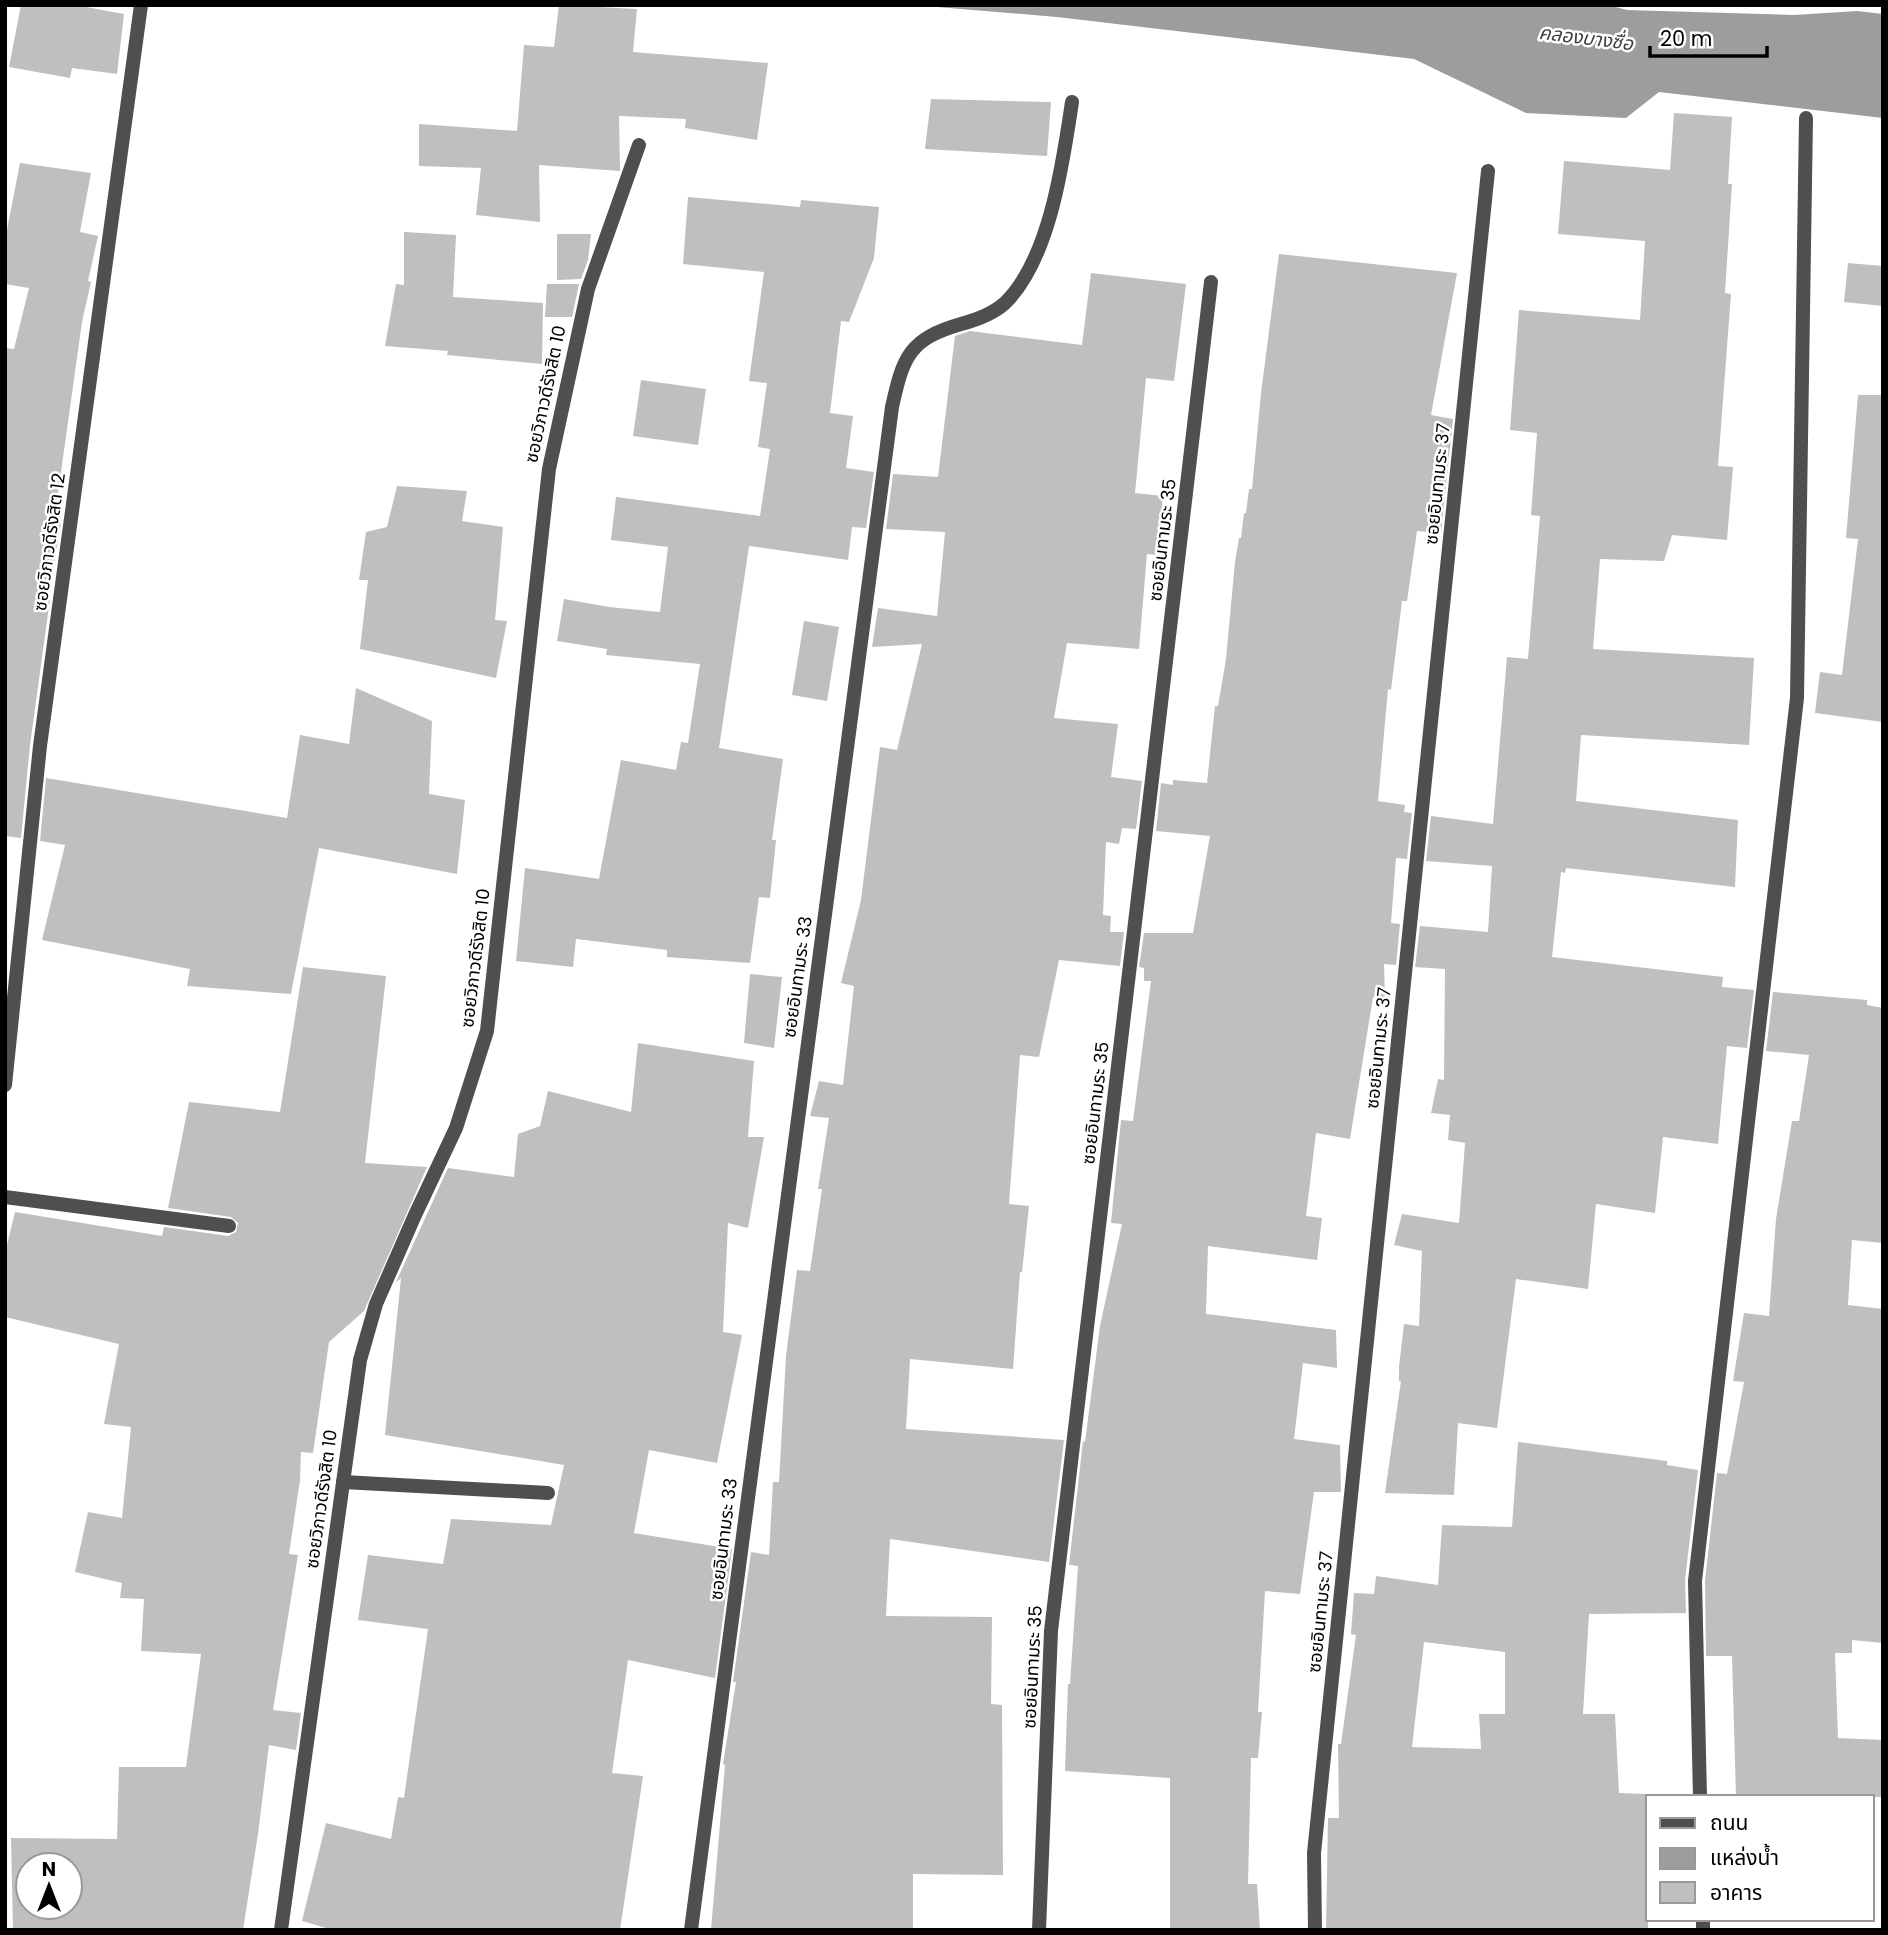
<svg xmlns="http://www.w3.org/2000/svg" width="1888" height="1935" viewBox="0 0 1888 1935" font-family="Poppins,'Noto Sans Thai',sans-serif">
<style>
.water{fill:#9d9d9d}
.building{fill:#bfbfbf;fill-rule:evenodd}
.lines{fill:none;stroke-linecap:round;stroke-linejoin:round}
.minor{stroke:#4f4f4f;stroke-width:14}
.labels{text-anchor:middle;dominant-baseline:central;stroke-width:5;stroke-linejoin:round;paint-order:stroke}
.street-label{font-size:18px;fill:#000;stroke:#fff}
.water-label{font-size:19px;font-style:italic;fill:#3e3e3e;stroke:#fff}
</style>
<rect width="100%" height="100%" fill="#fff"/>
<!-- water -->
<path class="water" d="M 913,5 L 1608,5 L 1627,10 L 1794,15 L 1857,11 L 1883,14 L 1883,118 L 1659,92 L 1626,118 L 1526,113 L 1414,59 L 1057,17 Z"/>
<!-- building -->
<g class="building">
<path d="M 21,5 L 75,5 L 124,14 L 117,74 L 72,68 L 70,78 L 9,67 Z"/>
<path d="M 559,5 L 637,9 L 633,52 L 768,63 L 757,140 L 685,128 L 686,119 L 619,116 L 620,171 L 539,165 L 540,222 L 476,215 L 481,168 L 419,166 L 419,124 L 517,131 L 524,45 L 554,47 Z"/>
<path d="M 931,99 L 1051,102 L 1047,156 L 925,149 Z"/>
<path d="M 1674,113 L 1732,117 L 1728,184 L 1732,184 L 1725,293 L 1731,294 L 1718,466 L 1733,467 L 1727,540 L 1672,535 L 1664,561 L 1600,559 L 1593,649 L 1754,658 L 1749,745 L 1581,735 L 1576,801 L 1738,820 L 1735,887 L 1566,868 L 1565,873 L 1561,872 L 1552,957 L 1723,977 L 1722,987 L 1754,990 L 1747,1048 L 1727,1046 L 1718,1144 L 1663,1137 L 1655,1213 L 1596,1204 L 1588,1289 L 1516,1279 L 1497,1428 L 1458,1423 L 1454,1495 L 1385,1493 L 1401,1381 L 1399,1381 L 1399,1367 L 1404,1324 L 1419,1326 L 1422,1251 L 1394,1245 L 1402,1214 L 1459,1223 L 1465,1143 L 1448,1140 L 1450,1115 L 1431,1113 L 1438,1079 L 1444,1080 L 1445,969 L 1415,967 L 1420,926 L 1488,932 L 1492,866 L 1426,861 L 1431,816 L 1493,824 L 1507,657 L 1528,659 L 1540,516 L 1531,515 L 1537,433 L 1510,430 L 1519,310 L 1640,320 L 1645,241 L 1558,234 L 1564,161 L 1670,170 Z"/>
<path d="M 20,163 L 91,173 L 80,232 L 98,236 L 88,281 L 91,282 L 82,322 L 54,522 L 61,523 L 48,598 L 50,599 L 30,745 L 21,838 L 5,836 L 5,348 L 14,349 L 29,288 L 5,284 L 5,240 Z"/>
<path d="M 688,197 L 800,207 L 801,200 L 879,207 L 874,258 L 849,322 L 841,321 L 830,413 L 853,416 L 846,468 L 874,472 L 866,528 L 852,527 L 848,560 L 749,546 L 719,748 L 783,759 L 772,840 L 776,840 L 770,898 L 759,897 L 750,963 L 667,957 L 667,950 L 576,939 L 573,967 L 516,961 L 525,868 L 599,879 L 621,760 L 676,770 L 681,742 L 688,743 L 700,664 L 606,655 L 607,649 L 557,641 L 564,599 L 609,607 L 660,612 L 668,547 L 611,540 L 616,497 L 760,516 L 770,449 L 758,447 L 767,383 L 749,381 L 764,272 L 683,264 Z"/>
<path d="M 404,232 L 456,235 L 453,297 L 543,303 L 542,364 L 447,355 L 448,351 L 385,346 L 396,284 L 404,285 Z"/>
<path d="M 557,234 L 591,234 L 588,260 L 581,279 L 557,280 Z"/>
<path d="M 1279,254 L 1457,273 L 1431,415 L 1453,419 L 1441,533 L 1417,531 L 1407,601 L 1402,601 L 1391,690 L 1388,689 L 1378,801 L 1405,805 L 1404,812 L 1412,813 L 1407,859 L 1396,858 L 1391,923 L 1400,924 L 1396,965 L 1384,964 L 1385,998 L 1373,997 L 1350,1139 L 1316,1133 L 1306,1216 L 1322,1218 L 1317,1260 L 1208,1246 L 1206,1314 L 1336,1330 L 1337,1368 L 1303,1363 L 1294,1439 L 1340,1445 L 1341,1492 L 1314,1492 L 1300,1594 L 1265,1591 L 1258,1712 L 1262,1712 L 1258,1758 L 1251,1758 L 1248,1884 L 1257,1884 L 1260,1930 L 1170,1929 L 1170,1778 L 1065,1771 L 1068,1684 L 1070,1684 L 1078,1566 L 1069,1565 L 1083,1441 L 1085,1442 L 1100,1326 L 1122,1224 L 1111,1223 L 1121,1120 L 1133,1121 L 1151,981 L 1144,981 L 1144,968 L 1139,967 L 1144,933 L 1193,933 L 1210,836 L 1156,831 L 1161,783 L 1173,785 L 1173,780 L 1207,783 L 1215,706 L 1218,706 L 1226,659 L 1235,562 L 1239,538 L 1241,538 L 1244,513 L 1246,513 L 1249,489 L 1252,489 L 1261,393 Z"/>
<path d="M 1848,263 L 1883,266 L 1883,306 L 1844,302 Z"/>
<path d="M 1091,273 L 1186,284 L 1174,381 L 1146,378 L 1135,493 L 1163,496 L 1157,555 L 1147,554 L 1139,649 L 1067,643 L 1054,718 L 1118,724 L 1111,777 L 1142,781 L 1136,829 L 1122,828 L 1119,844 L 1106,842 L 1103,915 L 1111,916 L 1110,932 L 1124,932 L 1120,966 L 1059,960 L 1039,1057 L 1020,1055 L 1009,1204 L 1029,1206 L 1022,1272 L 1020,1272 L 1013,1369 L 910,1359 L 906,1429 L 1064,1440 L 1049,1562 L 890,1539 L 886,1616 L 992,1617 L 991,1704 L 1002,1705 L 1003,1875 L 913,1874 L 913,1930 L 711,1930 L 725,1765 L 723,1764 L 736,1682 L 733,1682 L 751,1552 L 769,1555 L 773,1482 L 779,1482 L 786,1356 L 797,1270 L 810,1271 L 822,1189 L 818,1189 L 829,1118 L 810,1116 L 819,1081 L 843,1085 L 854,986 L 841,983 L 861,900 L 880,747 L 897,750 L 922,644 L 872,647 L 878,608 L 937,616 L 945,532 L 886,529 L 893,474 L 938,477 L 955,336 L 970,331 L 1082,345 Z"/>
<path d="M 547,284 L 579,284 L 572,317 L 545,317 Z"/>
<path d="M 641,380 L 706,389 L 698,445 L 633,436 Z"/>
<path d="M 1858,395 L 1883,395 L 1883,722 L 1815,713 L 1820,672 L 1842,675 L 1858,539 L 1846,538 Z"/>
<path d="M 397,486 L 467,491 L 462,521 L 503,527 L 495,620 L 507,621 L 496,678 L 360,649 L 368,580 L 359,580 L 366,532 L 387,527 Z"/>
<path d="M 804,621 L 839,627 L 827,701 L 792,695 Z"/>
<path d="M 356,688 L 432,721 L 429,794 L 465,800 L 457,874 L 319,848 L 291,994 L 187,986 L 190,969 L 42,940 L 65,845 L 40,841 L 46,778 L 287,818 L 300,735 L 349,744 Z"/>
<path d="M 303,967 L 386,976 L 365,1163 L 427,1167 L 364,1311 L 329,1342 L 313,1453 L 301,1452 L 300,1480 L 289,1554 L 298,1555 L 273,1710 L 301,1713 L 296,1750 L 269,1745 L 258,1834 L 243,1930 L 13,1930 L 11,1838 L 117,1839 L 119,1767 L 186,1767 L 201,1654 L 141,1651 L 144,1599 L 120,1598 L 122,1583 L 75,1572 L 88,1512 L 122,1518 L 131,1427 L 104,1424 L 119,1344 L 5,1317 L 5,1253 L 15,1212 L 162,1236 L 164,1227 L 228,1236 L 236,1232 L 238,1223 L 231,1217 L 168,1208 L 189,1102 L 280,1112 ZM 28,1865 L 70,1865 L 70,1907 L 28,1907 Z"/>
<path d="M 750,974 L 782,977 L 774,1048 L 744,1043 Z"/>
<path d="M 1773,992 L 1867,1000 L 1867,1005 L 1883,1008 L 1883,1243 L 1852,1240 L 1848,1305 L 1883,1309 L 1883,1643 L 1852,1640 L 1852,1653 L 1835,1653 L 1838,1738 L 1883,1740 L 1883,1797 L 1736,1797 L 1732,1656 L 1706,1656 L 1705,1581 L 1717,1473 L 1727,1474 L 1744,1382 L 1733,1381 L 1744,1313 L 1769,1316 L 1776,1219 L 1792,1121 L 1799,1121 L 1809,1055 L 1766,1051 Z"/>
<path d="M 638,1043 L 754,1061 L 748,1137 L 764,1137 L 748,1228 L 728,1223 L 723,1332 L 742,1335 L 717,1463 L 649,1450 L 634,1533 L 732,1549 L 715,1678 L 628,1660 L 612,1773 L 643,1776 L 620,1930 L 333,1930 L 302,1921 L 326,1823 L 391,1839 L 398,1797 L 404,1798 L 428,1629 L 358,1620 L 368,1555 L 443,1564 L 451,1519 L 551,1525 L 564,1465 L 385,1435 L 401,1278 L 396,1282 L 448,1168 L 514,1177 L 518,1134 L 540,1126 L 548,1091 L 631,1112 Z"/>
<path d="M 1518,1442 L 1667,1461 L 1667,1465 L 1698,1470 L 1685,1580 L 1686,1613 L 1589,1614 L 1583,1714 L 1615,1714 L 1619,1793 L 1648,1794 L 1648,1930 L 1326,1930 L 1328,1818 L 1339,1818 L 1338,1744 L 1341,1744 L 1356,1635 L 1351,1634 L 1354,1593 L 1374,1594 L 1376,1576 L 1438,1585 L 1442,1525 L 1512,1527 ZM 1424,1642 L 1505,1652 L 1505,1714 L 1479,1714 L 1481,1749 L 1412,1747 Z"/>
</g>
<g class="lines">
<!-- minor -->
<g class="minor">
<path d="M 5,1085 L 40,746 L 141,5"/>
<path d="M 5,1197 L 229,1226"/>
<path d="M 343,1482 L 548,1493"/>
<path d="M 1700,1797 L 1695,1581 L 1797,698 L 1806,118"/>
<path d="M 1703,1919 L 1703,1930"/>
<path d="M 281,1930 L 360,1360 L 376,1304 L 415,1215 L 456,1128 L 487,1031 L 549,469 L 588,289 L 639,145"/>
<path d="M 691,1930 L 892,407 C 903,357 909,339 961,324 C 976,320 994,313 1005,303 C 1050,259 1063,162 1072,102"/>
<path d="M 1039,1930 L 1051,1631 L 1211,282"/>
<path d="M 1315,1930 L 1314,1853 L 1488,171"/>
</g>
</g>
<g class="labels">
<!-- street labels -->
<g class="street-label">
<text transform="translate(545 394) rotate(-78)">ซอยวิภาวดีรังสิต 10</text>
<text transform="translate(1437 484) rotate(-84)">ซอยอินทามระ 37</text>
<text transform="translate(1162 540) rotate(-83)">ซอยอินทามระ 35</text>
<text transform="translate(49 542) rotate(-82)">ซอยวิภาวดีรังสิต 12</text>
<text transform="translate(475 958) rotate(-83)">ซอยวิภาวดีรังสิต 10</text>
<text transform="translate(797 977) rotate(-82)">ซอยอินทามระ 33</text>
<text transform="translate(1378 1048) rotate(-84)">ซอยอินทามระ 37</text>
<text transform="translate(1095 1103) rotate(-83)">ซอยอินทามระ 35</text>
<text transform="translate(321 1499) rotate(-82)">ซอยวิภาวดีรังสิต 10</text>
<text transform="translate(723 1539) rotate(-83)">ซอยอินทามระ 33</text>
<text transform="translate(1320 1612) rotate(-84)">ซอยอินทามระ 37</text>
<text transform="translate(1032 1667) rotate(-87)">ซอยอินทามระ 35</text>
</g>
<!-- water labels -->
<g class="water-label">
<text transform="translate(1586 38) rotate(7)">คลองบางซื่อ</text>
</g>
</g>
<!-- border -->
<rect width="1888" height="1935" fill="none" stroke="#000000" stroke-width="14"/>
<!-- legend -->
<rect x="1646" y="1795" width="228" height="126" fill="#ffffff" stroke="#999999" stroke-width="2"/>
<rect x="1660" y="1818" width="35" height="10" fill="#4f4f4f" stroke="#999999" stroke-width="2"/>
<text x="1710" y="1830" font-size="21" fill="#000000">ถนน</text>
<rect x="1660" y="1848" width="35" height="21" fill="#9d9d9d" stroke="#999999" stroke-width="2"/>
<text x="1710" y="1865" font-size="21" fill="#000000">แหล่งน้ำ</text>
<rect x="1660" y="1882" width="35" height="21" fill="#bfbfbf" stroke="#999999" stroke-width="2"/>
<text x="1710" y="1900" font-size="21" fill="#000000">อาคาร</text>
<!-- north arrow -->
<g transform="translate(49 1886)"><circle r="33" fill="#ffffff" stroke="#999999" stroke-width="2"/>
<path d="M0-5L12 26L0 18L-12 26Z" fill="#000000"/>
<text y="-10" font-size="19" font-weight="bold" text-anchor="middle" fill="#000000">N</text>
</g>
<!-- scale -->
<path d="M1650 46v10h117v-10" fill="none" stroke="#000000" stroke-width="3.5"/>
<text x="1660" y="46" font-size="21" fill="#000000" stroke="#ffffff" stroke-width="5" paint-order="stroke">20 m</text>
</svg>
